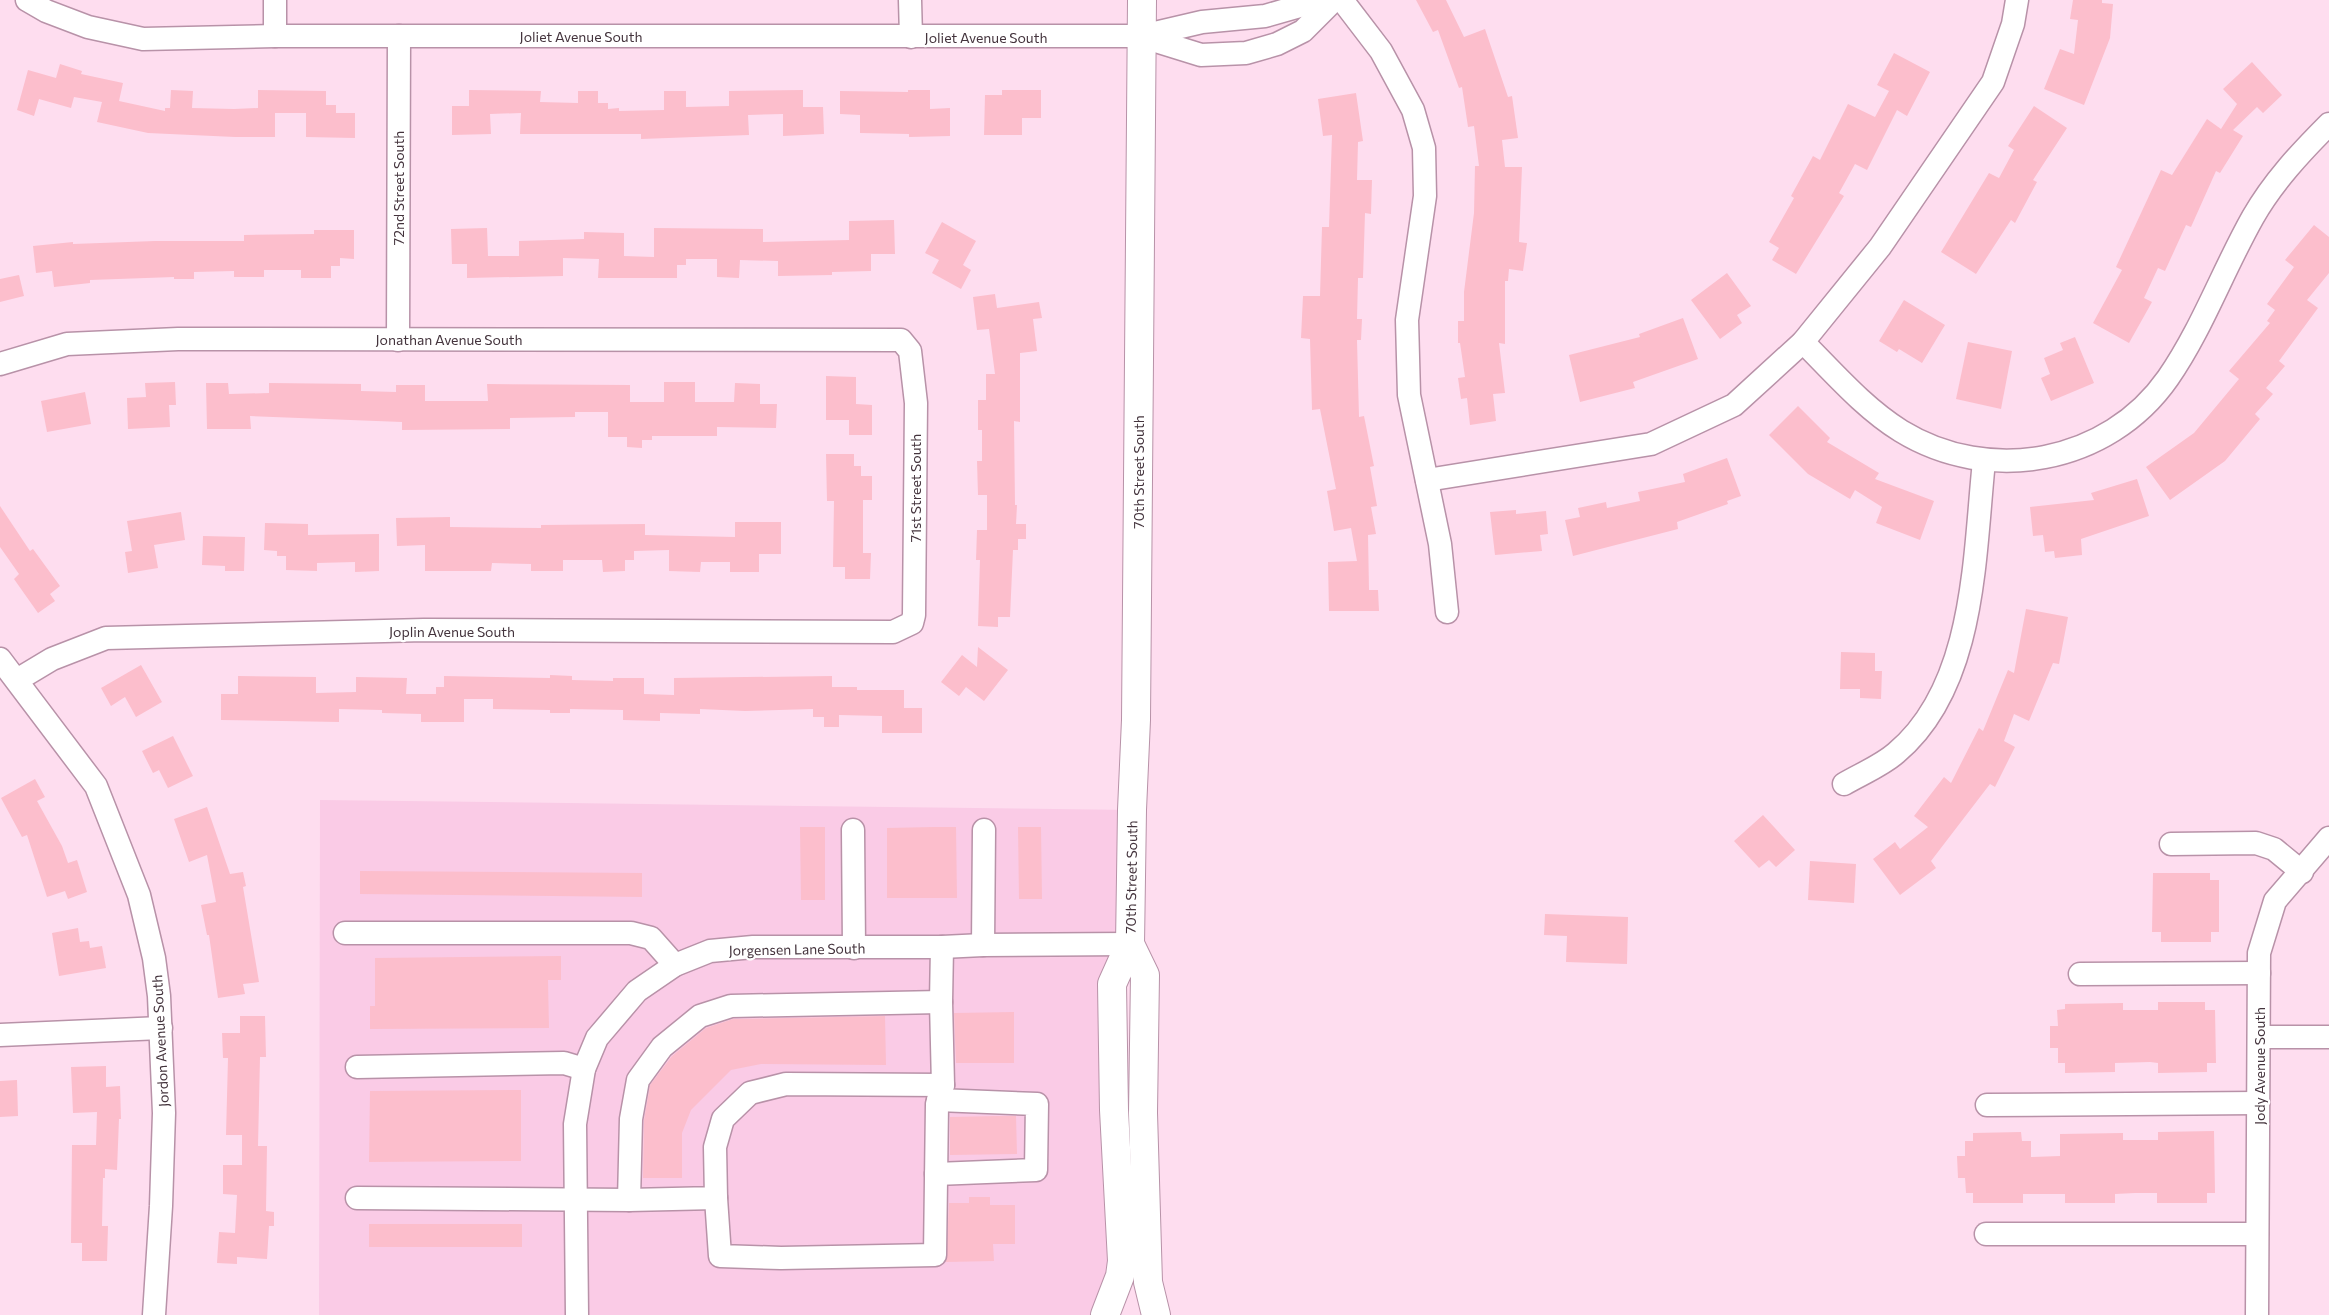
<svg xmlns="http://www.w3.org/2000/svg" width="2329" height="1315" viewBox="0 0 2329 1315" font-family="Commissioner,sans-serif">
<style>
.built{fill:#facbe6}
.building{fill:#fcbecc}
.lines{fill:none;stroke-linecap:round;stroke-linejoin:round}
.minor-casing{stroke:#b892a8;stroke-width:25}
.major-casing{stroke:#b892a8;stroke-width:30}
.minor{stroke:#fff;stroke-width:22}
.major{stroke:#fff;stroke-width:28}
.labels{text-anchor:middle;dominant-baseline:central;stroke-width:4.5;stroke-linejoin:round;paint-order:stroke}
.street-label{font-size:14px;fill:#44343d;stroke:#fff}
</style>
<rect width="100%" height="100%" fill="#feddef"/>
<!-- built -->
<path class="built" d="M 320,800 L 1132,810 L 1112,984 L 1122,1261 L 1105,1315 L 319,1315 Z"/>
<!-- building -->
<g class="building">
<path d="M 1416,0 L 1446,0 L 1464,37 L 1485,29 L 1508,97 L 1512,96 L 1518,138 L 1502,140 L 1505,167 L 1522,167 L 1519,242 L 1527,243 L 1523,271 L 1509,269 L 1508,281 L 1505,281 L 1505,344 L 1499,343 L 1505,393 L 1493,394 L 1496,421 L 1470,425 L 1467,398 L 1461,399 L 1458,378 L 1465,377 L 1460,343 L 1458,343 L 1458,321 L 1464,321 L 1464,292 L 1474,213 L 1475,166 L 1479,166 L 1474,126 L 1468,127 L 1462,87 L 1459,88 L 1438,30 L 1433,32 Z"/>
<path d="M 2073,0 L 2102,0 L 2102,3 L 2113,4 L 2110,38 L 2084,105 L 2044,89 L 2060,49 L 2074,54 L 2078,20 L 2070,19 Z"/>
<path d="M 1894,53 L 1930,72 L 1907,116 L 1897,110 L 1867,170 L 1855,164 L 1839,193 L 1844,196 L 1796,274 L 1772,260 L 1779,248 L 1769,242 L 1794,198 L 1791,196 L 1813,156 L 1820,160 L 1848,104 L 1875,117 L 1889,91 L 1877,85 Z"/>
<path d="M 2252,62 L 2282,95 L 2263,113 L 2257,107 L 2233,130 L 2243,136 L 2220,173 L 2216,171 L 2191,227 L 2186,225 L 2165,271 L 2158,268 L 2144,298 L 2152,302 L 2129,343 L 2093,323 L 2122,270 L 2116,267 L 2161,170 L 2172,175 L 2207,119 L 2221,129 L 2237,104 L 2223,89 Z"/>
<path d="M 60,64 L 82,71 L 81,74 L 123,83 L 119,101 L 165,111 L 165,108 L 170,108 L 171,90 L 193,91 L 192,108 L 234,109 L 258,108 L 258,90 L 326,91 L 326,105 L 336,105 L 336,113 L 355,113 L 355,138 L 306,137 L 306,113 L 275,113 L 275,137 L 235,137 L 148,133 L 97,122 L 102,102 L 74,97 L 71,108 L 39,99 L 34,116 L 17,110 L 28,70 L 56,78 Z"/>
<path d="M 469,90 L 541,91 L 540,102 L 578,103 L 578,91 L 598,91 L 598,103 L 608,103 L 608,109 L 619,108 L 619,111 L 664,110 L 664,91 L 686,91 L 686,107 L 729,106 L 729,91 L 803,90 L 803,107 L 823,107 L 824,134 L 783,136 L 783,114 L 748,115 L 749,135 L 641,139 L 641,134 L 520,134 L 521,113 L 490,114 L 491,134 L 452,135 L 452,106 L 469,106 Z"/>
<path d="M 908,90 L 930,90 L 930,109 L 950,108 L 950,136 L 909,137 L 909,134 L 860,133 L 860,115 L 840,114 L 840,91 L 908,92 Z"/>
<path d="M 1002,90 L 1041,90 L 1041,118 L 1022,118 L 1022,135 L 984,135 L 985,95 L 1002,95 Z"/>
<path d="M 1356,93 L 1363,141 L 1358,142 L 1357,180 L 1372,180 L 1371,214 L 1365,213 L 1363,278 L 1358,278 L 1357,319 L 1362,319 L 1361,340 L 1357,340 L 1359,417 L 1364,416 L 1374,466 L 1370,467 L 1377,506 L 1371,507 L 1376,534 L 1368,535 L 1369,590 L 1378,590 L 1379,611 L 1329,611 L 1328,562 L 1357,561 L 1351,528 L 1334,531 L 1327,491 L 1336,489 L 1320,409 L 1312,410 L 1310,339 L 1301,338 L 1303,296 L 1320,296 L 1322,227 L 1329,227 L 1332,135 L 1323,136 L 1318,99 Z"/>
<path d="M 2034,106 L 2067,128 L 2033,180 L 2037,182 L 2015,223 L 2011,220 L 1976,274 L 1941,252 L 1989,173 L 1999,178 L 2014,150 L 2008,146 Z"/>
<path d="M 894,220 L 895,254 L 871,254 L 871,271 L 832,272 L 832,275 L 778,276 L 778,261 L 740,260 L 739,278 L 717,277 L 717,259 L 686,259 L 686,265 L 677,265 L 677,278 L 598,278 L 599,259 L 563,258 L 563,276 L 467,278 L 467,264 L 452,264 L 451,229 L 487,228 L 488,256 L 519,256 L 519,241 L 584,239 L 584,232 L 624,233 L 624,256 L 654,257 L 654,228 L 763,229 L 763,242 L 849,240 L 849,221 Z"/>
<path d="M 942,222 L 976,241 L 963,265 L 971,270 L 961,289 L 932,273 L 939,260 L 925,253 Z"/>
<path d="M 2314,225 L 2329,237 L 2329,273 L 2307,300 L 2318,308 L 2279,361 L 2285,366 L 2266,388 L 2273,394 L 2255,414 L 2260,419 L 2225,461 L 2170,500 L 2146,467 L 2194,433 L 2239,379 L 2229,371 L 2270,323 L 2267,321 L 2275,310 L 2267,304 L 2294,267 L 2285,260 Z"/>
<path d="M 314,230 L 354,230 L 354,259 L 340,258 L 340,266 L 331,266 L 331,278 L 301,278 L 301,270 L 264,270 L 264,277 L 234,277 L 234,271 L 194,272 L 194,279 L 174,279 L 174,277 L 90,280 L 90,283 L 54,287 L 52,271 L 36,273 L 33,246 L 73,242 L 73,244 L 155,241 L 244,241 L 244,235 L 314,234 Z"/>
<path d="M 1727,273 L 1751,306 L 1737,315 L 1742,323 L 1720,339 L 1691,300 Z"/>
<path d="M 19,275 L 24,296 L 0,302 L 0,279 Z"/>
<path d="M 995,294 L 997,308 L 1039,302 L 1042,318 L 1033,319 L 1037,351 L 1020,353 L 1020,422 L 1014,421 L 1015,505 L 1017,505 L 1016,524 L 1026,524 L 1026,539 L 1018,539 L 1018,550 L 1013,550 L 1010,617 L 998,617 L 998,627 L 978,626 L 980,560 L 976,560 L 977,530 L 987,530 L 987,495 L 978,495 L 977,461 L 982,461 L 982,430 L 978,430 L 978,400 L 986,400 L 986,374 L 995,374 L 989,329 L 977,330 L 973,297 Z"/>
<path d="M 1904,300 L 1945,325 L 1922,363 L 1899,349 L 1897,352 L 1879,341 Z"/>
<path d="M 1683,318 L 1698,359 L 1633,382 L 1635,388 L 1580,402 L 1569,355 L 1640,337 L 1639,334 Z"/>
<path d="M 2075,337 L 2094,383 L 2051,401 L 2041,378 L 2050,374 L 2044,358 L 2063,350 L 2060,343 Z"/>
<path d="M 1968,342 L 2012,351 L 2001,409 L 1956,399 Z"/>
<path d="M 826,376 L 856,377 L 856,404 L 872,405 L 872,435 L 849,435 L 849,420 L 826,420 Z"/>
<path d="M 175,382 L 176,405 L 169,405 L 170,427 L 128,429 L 127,398 L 146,397 L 145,383 Z"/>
<path d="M 664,382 L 695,382 L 695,402 L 734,402 L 735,383 L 760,384 L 760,404 L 777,404 L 776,428 L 717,427 L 717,436 L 652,436 L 652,440 L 642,440 L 642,448 L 627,447 L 627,437 L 608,437 L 608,412 L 575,412 L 575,417 L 510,418 L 510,429 L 402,430 L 402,422 L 250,416 L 251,429 L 207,429 L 206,383 L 228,383 L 229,394 L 269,393 L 269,383 L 361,384 L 361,391 L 396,392 L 396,385 L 425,385 L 425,401 L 488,401 L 487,384 L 630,385 L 630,402 L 664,402 Z"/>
<path d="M 85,392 L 91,424 L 47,432 L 41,401 Z"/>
<path d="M 1798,406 L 1830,438 L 1827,442 L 1879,473 L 1875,479 L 1934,501 L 1920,540 L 1876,523 L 1882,507 L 1855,490 L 1850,499 L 1808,474 L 1769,435 Z"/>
<path d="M 826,454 L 854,454 L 854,466 L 861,466 L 861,476 L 872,476 L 872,500 L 863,500 L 863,553 L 871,553 L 870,579 L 845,579 L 845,567 L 833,567 L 834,501 L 827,501 Z"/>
<path d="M 1727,458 L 1741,496 L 1727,501 L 1728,504 L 1677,522 L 1678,529 L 1573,556 L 1565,520 L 1580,517 L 1578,508 L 1606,502 L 1607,508 L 1640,501 L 1638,492 L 1685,482 L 1683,474 Z"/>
<path d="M 2137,479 L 2149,516 L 2081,539 L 2082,555 L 2055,558 L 2054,551 L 2045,552 L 2043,535 L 2033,536 L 2030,507 L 2094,500 L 2091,493 Z"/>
<path d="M 0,506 L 30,551 L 33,549 L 60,586 L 50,594 L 55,601 L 38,613 L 14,579 L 19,574 L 0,547 Z"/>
<path d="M 1516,510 L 1516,514 L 1546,511 L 1548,534 L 1540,535 L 1542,551 L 1495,555 L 1490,512 Z"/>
<path d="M 181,512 L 185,540 L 154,545 L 158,568 L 128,573 L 125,552 L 132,551 L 127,521 Z"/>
<path d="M 450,517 L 450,527 L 541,528 L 541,525 L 645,524 L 645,535 L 735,537 L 735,522 L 781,522 L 781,554 L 759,554 L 759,572 L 730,572 L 730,562 L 701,562 L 700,572 L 669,571 L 669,550 L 634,551 L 634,560 L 625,560 L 625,571 L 603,572 L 602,560 L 563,560 L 563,571 L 531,571 L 531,564 L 492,563 L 491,571 L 425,571 L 425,545 L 397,546 L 396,518 Z"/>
<path d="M 265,523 L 308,524 L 308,535 L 379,534 L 379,571 L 355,572 L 355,562 L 317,563 L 317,571 L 286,570 L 286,556 L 277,556 L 277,551 L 264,550 Z"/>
<path d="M 203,536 L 245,537 L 244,571 L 225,571 L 225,566 L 202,565 Z"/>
<path d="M 2026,609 L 2068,617 L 2059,664 L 2053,663 L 2029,721 L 2014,714 L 2004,741 L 2015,747 L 1995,787 L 1990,784 L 1931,861 L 1936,868 L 1900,895 L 1873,859 L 1895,842 L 1900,849 L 1928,827 L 1914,816 L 1944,777 L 1951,783 L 1979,728 L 1983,731 L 2008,670 L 2014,673 Z"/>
<path d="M 978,647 L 1008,670 L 984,701 L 966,687 L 959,696 L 941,682 L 962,655 L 977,667 Z"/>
<path d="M 1841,652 L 1875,653 L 1875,671 L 1882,671 L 1881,699 L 1860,698 L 1860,689 L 1840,689 Z"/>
<path d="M 141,665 L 162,702 L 136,717 L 125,697 L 111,706 L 101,688 Z"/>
<path d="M 550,675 L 572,676 L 572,680 L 613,681 L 613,678 L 644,678 L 644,694 L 674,695 L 674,678 L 832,676 L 832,687 L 857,687 L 857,690 L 904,690 L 904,708 L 922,708 L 922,733 L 882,733 L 882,716 L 839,715 L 839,727 L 824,727 L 824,717 L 813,717 L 813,709 L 745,711 L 700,709 L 700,714 L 660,713 L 660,721 L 623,720 L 623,710 L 570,709 L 570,713 L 550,713 L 550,710 L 493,709 L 493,699 L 464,699 L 464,722 L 421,722 L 421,714 L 382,713 L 382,710 L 339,709 L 339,722 L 221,720 L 221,694 L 238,694 L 238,676 L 316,677 L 316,693 L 356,692 L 356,677 L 407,678 L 406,694 L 436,694 L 436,687 L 444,687 L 444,676 L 550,678 Z"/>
<path d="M 173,736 L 193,776 L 168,788 L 159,770 L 153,773 L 142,751 Z"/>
<path d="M 35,779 L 45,797 L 37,801 L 62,846 L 68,863 L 77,860 L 87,892 L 68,899 L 65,891 L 47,897 L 27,835 L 22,837 L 1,798 Z"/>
<path d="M 207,807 L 230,874 L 243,872 L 246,886 L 243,887 L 259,982 L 243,984 L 245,994 L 218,998 L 209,935 L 207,935 L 201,905 L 216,902 L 207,855 L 189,862 L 174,819 Z"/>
<path d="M 1763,815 L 1795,850 L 1776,867 L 1769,860 L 1759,868 L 1734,841 Z"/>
<path d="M 800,827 L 825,827 L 825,900 L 801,900 Z"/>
<path d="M 933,827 L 956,827 L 957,898 L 887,898 L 887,828 Z"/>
<path d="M 1018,827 L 1041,827 L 1042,899 L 1019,899 Z"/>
<path d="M 1810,861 L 1856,864 L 1854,903 L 1808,900 Z"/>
<path d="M 360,871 L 642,873 L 642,897 L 360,894 Z"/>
<path d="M 2153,873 L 2210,873 L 2210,880 L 2219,880 L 2219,932 L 2211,932 L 2211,942 L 2161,942 L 2161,932 L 2152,932 Z"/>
<path d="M 1545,914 L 1628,917 L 1627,964 L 1566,962 L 1567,936 L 1544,935 Z"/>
<path d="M 78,928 L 80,942 L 89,941 L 90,948 L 102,946 L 106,968 L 59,976 L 52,933 Z"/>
<path d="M 561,956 L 561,980 L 548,980 L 549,1028 L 370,1029 L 370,1006 L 375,1006 L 375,958 Z"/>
<path d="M 2158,1002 L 2205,1002 L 2205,1010 L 2215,1010 L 2216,1063 L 2207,1063 L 2207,1072 L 2158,1073 L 2158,1063 L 2150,1062 L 2115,1063 L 2115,1072 L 2065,1073 L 2065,1063 L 2058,1063 L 2058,1048 L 2050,1048 L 2050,1026 L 2058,1026 L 2057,1010 L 2065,1009 L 2065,1004 L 2123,1003 L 2123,1010 L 2158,1010 Z"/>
<path d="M 1014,1012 L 1014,1063 L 956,1063 L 954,1013 Z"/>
<path d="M 240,1016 L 265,1016 L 266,1057 L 260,1057 L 258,1146 L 267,1146 L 266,1211 L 274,1212 L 274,1226 L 269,1226 L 267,1259 L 237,1257 L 237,1264 L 217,1263 L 219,1232 L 235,1233 L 237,1195 L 223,1194 L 223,1165 L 242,1165 L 242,1135 L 226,1135 L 228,1058 L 223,1058 L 222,1033 L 240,1033 Z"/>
<path d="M 885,1016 L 886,1065 L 761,1064 L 731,1070 L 691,1110 L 682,1133 L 682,1178 L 643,1178 L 644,1120 L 650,1085 L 672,1056 L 706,1028 L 733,1019 Z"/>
<path d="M 106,1066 L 106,1087 L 120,1086 L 121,1119 L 119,1119 L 117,1170 L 105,1169 L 105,1178 L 103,1178 L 102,1226 L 108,1226 L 107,1261 L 82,1261 L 82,1243 L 71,1243 L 72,1145 L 96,1145 L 97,1112 L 73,1113 L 71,1067 Z"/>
<path d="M 17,1080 L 18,1116 L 0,1117 L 0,1081 Z"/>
<path d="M 521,1090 L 521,1161 L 369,1162 L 370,1091 Z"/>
<path d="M 997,1116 L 1016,1116 L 1017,1154 L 950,1155 L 950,1117 Z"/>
<path d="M 2214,1131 L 2215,1193 L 2207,1193 L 2207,1203 L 2157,1203 L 2157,1193 L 2135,1193 L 2115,1194 L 2115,1203 L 2065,1203 L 2065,1194 L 2023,1194 L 2023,1203 L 1973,1203 L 1973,1193 L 1966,1193 L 1965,1178 L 1958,1178 L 1957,1156 L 1965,1156 L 1965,1141 L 1973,1141 L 1973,1133 L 2021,1132 L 2022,1141 L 2031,1141 L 2031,1157 L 2060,1156 L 2060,1134 L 2123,1133 L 2123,1140 L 2158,1140 L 2158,1132 Z"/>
<path d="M 969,1197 L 990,1197 L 990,1205 L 1015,1205 L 1015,1244 L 993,1244 L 994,1261 L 946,1262 L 949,1203 L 969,1203 Z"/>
<rect x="369" y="1224" width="153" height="23"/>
</g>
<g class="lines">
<!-- minor casing -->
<g class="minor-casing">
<g id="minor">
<path d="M 27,0 L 46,11 L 88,27 L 143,39 L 275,36 L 1142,36 L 1202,22 L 1265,16 L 1321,0"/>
<path d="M 275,0 L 275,36"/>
<path d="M 910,0 L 911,37"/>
<path d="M 1342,0 L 1381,51 L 1413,110 L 1424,148 L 1425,196 L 1407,320 L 1409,395 L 1440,544 L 1447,612"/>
<path d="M 1143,37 L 1201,55 L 1246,53 L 1277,44 L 1303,31 L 1334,0"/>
<path d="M 398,340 L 399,36"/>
<path d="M 1803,342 C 1834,373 1864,408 1901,431 C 1989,485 2108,464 2168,378 C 2202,329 2223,270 2253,217 C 2273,182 2301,152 2329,124"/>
<path d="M 0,364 L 67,344 L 178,339 L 901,340 L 910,351 L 916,403 L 914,615 L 912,623 L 893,632 L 424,630 L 106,638 L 52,659 L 17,680"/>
<path d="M 1427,480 L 1651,444 L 1734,405 L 1803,342 L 1880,247 L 1993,82 L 2013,24 L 2017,0"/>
<path d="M 0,659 L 96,786 L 139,895 L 154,958 L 159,996 L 164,1113 L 161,1206 L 154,1315"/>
<path d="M 1844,784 C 1861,774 1881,766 1896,753 C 1976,686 1974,556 1984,461"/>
<path d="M 853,830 L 854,948"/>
<path d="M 2171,844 L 2256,843 L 2274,849 L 2302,872"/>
<path d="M 345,933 L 631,933 L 651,938 L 675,965"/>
<path d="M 983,945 L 984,830"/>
<path d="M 2080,974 L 2259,973"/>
<path d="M 0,1035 L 161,1028"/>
<path d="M 2259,1037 L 2329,1037"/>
<path d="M 357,1067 L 564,1063 L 584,1069"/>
<path d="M 1987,1105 L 2258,1103"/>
<path d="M 936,1174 L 1036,1170 L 1037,1104 L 938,1100"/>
<path d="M 357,1198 L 629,1200 L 716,1198 L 715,1147 L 723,1119 L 750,1093 L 786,1084 L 943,1085 L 941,1002 L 942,947"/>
<path d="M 716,1198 L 720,1256 L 781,1258 L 935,1255 L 937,1104 L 943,1085"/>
<path d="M 629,1200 L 631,1119 L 638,1080 L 662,1047 L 700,1016 L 731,1006 L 941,1002"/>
<path d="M 1986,1234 L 2257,1234"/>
<path d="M 577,1315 L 575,1124 L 584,1069 L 597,1038 L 637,991 L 675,965 L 710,951 L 753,947 L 942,947 L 983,945 L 1130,944"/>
<path d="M 2257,1315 L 2259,953 L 2275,901 L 2329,838"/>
</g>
</g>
<!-- major casing -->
<g class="major-casing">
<g id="major">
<path d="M 1130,944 L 1145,975 L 1143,1113 L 1148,1282 L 1156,1315"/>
<path d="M 1105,1315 L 1120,1276 L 1122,1261 L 1114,1110 L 1112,984 L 1130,944 L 1132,810 L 1136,720 L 1142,0"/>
</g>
</g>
<!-- minor -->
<use href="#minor" class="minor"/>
<!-- major -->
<use href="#major" class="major"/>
</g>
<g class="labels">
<!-- street labels -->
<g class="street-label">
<text x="581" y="36">Joliet Avenue South</text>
<text x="986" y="37">Joliet Avenue South</text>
<text transform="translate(398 188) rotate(-90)">72nd Street South</text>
<text x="449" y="339">Jonathan Avenue South</text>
<text transform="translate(1138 472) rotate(-90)">70th Street South</text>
<text transform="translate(915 488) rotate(-90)">71st Street South</text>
<text x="452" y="631">Joplin Avenue South</text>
<text transform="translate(1131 877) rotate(-89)">70th Street South</text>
<text transform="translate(797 949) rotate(-1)">Jorgensen Lane South</text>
<text transform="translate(160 1041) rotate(-93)">Jordon Avenue South</text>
<text transform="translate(2259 1066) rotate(-90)">Jody Avenue South</text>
</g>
</g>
</svg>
